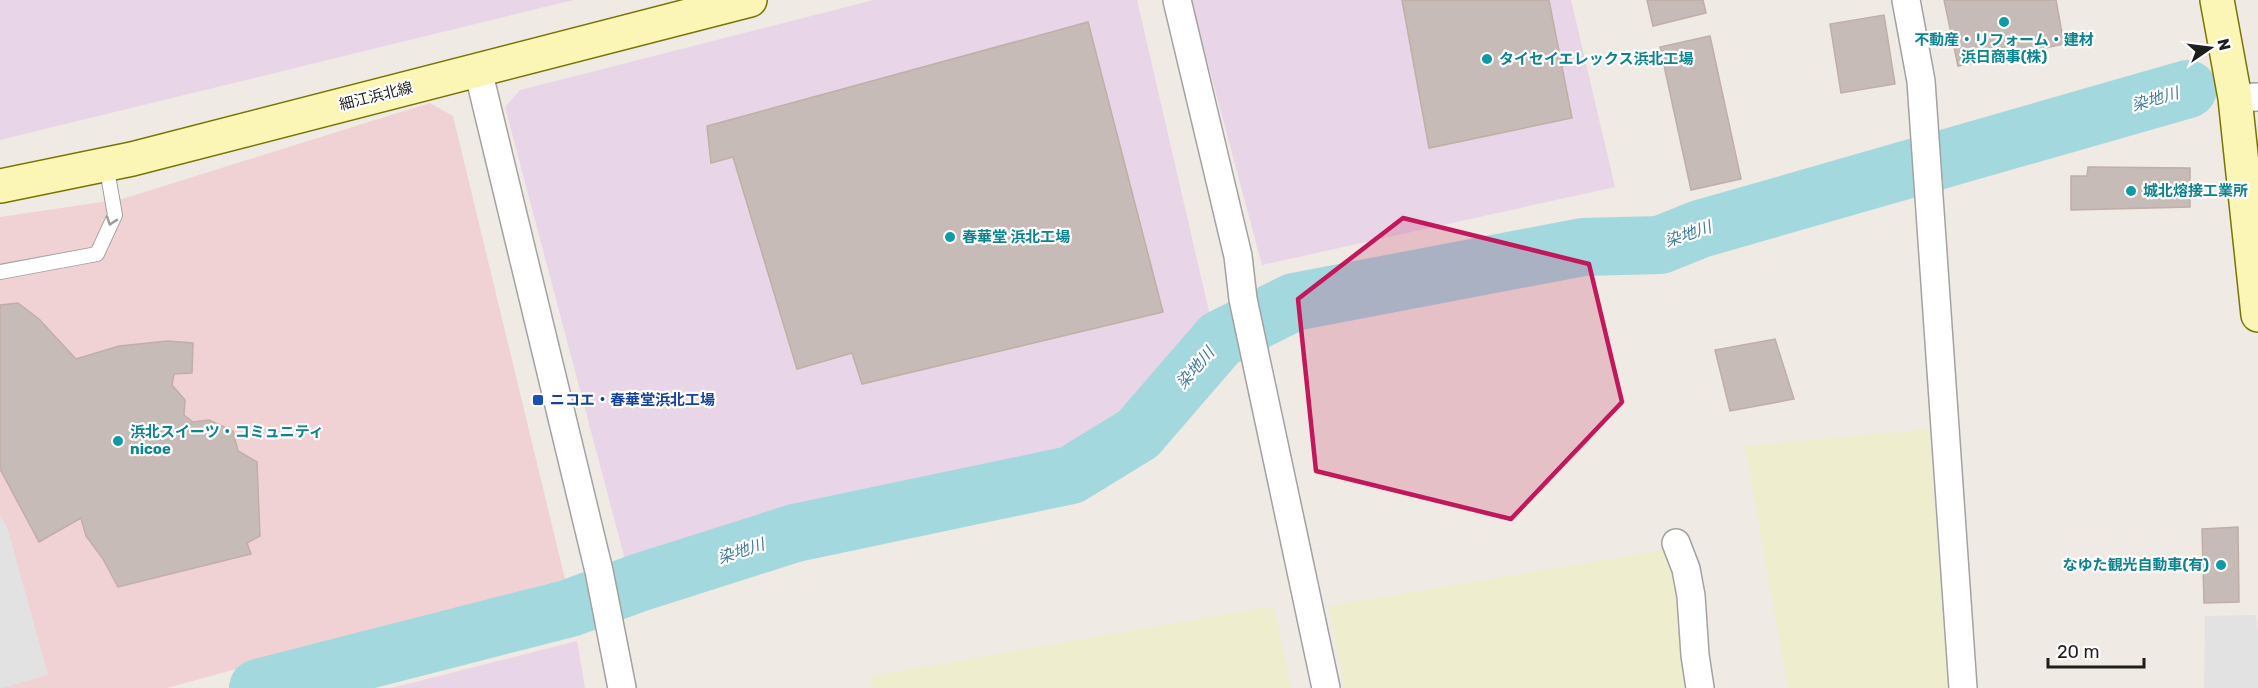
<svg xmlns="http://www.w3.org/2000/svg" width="2258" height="688" viewBox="0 0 2258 688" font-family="Rubik,'Noto Sans JP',sans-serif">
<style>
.commercial{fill:#f0d2d5}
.industrial{fill:#e8d5e7}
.farmland{fill:#eeedce}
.parking{fill:#e2e2e2}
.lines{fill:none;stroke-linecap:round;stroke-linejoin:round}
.river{stroke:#a3d8de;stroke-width:58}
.building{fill:#c7bbb7;stroke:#c1aea5;stroke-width:1.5}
.lane-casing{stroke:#a2a2a2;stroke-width:16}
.street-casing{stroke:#a2a2a2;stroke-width:30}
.secondary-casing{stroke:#777503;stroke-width:36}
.lane{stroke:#fff;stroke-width:14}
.street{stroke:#fff;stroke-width:27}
.secondary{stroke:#fbf6b6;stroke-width:33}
.oneway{stroke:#9a9a9a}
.marked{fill:#c2185b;fill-opacity:0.2;stroke:#c2185b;stroke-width:4.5;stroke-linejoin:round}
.culture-dot{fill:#0f9aa8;stroke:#fff;stroke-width:2}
.transit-dot{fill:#1a4fb4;stroke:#fff;stroke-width:2}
.labels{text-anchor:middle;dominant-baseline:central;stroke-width:4.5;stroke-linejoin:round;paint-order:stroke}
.culture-label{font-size:15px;font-weight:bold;fill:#0d838f;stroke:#fff;text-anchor:start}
.street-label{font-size:15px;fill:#1e1e1e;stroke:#fff}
.transit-label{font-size:15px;font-weight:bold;fill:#164399;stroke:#fff;text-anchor:start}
.water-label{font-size:16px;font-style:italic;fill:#427c9f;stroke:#fff}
</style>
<rect width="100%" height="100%" fill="#efeae3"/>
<!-- commercial -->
<path class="commercial" d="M 430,103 L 453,116 L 565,579 L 167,688 L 0,688 L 0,217 L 122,199 Z"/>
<!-- industrial -->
<g class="industrial">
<path d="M 0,0 L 573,0 L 0,140 Z"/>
<path d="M 874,0 L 1137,0 L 1211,320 L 1116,432 L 1077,458 L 782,515 L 627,567 L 505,107 L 520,90 Z"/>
<path d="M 1191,0 L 1571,0 L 1615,187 L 1262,265 Z"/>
<path d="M 577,641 L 585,688 L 391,688 Z"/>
</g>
<!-- farmland -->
<g class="farmland">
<path d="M 1929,429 L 1948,688 L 1788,688 L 1745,446 Z"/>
<path d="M 1666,550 L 1677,580 L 1691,688 L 1345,688 L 1329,606 Z"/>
<path d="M 1274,606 L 1291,688 L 873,688 L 871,676 Z"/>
</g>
<!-- parking -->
<g class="parking">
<path d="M 0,515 L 8,530 L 48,675 L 2,688 L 0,688 Z"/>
<path d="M 2256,615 L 2258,633 L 2258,688 L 2204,688 L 2205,616 Z"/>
</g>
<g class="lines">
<!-- river -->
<path class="river" d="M 258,688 L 570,608 L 638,583 L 795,533 L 1071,475 L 1138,434 L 1220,339 L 1294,302 L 1583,247 L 1660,245 L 1700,229 L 2188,89"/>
</g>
<!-- building -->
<g class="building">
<path d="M 1402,0 L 1549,0 L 1572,118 L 1429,148 Z"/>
<path d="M 1647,0 L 1703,0 L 1706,13 L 1653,26 Z"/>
<path d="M 1944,0 L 2056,0 L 2064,44 L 1958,66 Z"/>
<path d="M 1884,15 L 1895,84 L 1841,93 L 1830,24 Z"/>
<path d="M 1088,22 L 1163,312 L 862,384 L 852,353 L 797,369 L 733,157 L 711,163 L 707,126 Z"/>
<path d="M 1710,36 L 1741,179 L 1691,190 L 1660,47 Z"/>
<path d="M 2088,167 L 2190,168 L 2190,207 L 2071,210 L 2071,176 L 2087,176 Z"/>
<path d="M 18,303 L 39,319 L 76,359 L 119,346 L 168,341 L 193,343 L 192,373 L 174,374 L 172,385 L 185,400 L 184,415 L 193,422 L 209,420 L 233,431 L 238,451 L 257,462 L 260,536 L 247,543 L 251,554 L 118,587 L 103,559 L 86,536 L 81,518 L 39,542 L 0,469 L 0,305 Z"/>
<path d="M 1775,339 L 1794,399 L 1730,411 L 1715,350 Z"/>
<path d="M 2238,527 L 2239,602 L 2204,603 L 2202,529 Z"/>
</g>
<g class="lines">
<!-- lane casing -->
<g class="lane-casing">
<path id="lane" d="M 0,272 L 97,254 L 115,215 L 106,164"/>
</g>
<!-- street casing -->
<g class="street-casing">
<g id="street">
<path d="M 1177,0 L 1238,256 L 1243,299 L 1326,688"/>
<path d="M 1906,0 L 1921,81 L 1963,688"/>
<path d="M 478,70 L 599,571 L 622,688"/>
<path d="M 2235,98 L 2258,97"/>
<path d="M 1676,543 L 1686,569 L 1691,596 L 1695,655 L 1700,688"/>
</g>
</g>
<!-- secondary casing -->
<g class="secondary-casing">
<g id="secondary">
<path d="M 2217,0 L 2235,98 L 2258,315"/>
<path d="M 0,186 L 132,159 L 750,0"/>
</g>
</g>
<!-- lane -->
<use href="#lane" class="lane"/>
<!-- street -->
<use href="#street" class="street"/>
<!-- secondary -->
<use href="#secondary" class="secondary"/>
</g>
<!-- one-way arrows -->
<defs><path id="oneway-chevron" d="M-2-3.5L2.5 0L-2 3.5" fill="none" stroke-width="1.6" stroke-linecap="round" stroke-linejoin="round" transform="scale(1.5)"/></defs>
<use class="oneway" href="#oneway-chevron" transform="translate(111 221) rotate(109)"/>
<!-- marked area -->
<path class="marked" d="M 1403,218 L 1589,264 L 1622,402 L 1511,519 L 1316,471 L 1298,299 Z"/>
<!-- markers -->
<g class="culture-dot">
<circle cx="2004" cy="22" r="6"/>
<circle cx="1487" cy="59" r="6"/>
<circle cx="2131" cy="191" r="6"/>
<circle cx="950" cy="237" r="6"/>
<circle cx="118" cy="441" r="6"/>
<circle cx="2221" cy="565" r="6"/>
</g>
<rect class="transit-dot" x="532" y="394" width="12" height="12" rx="3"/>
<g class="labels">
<!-- culture labels -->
<g class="culture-label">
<text x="2004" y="40" text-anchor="middle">不動産・リフォーム・建材<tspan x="2004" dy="17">浜日商事(株)</tspan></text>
<text x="1499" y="59">タイセイエレックス浜北工場</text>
<text x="2143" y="191">城北熔接工業所</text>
<text x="962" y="237">春華堂 浜北工場</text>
<text x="130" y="432">浜北スイーツ・コミュニティ<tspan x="130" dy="17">nicoe</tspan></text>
<text x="2209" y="565" text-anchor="end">なゆた観光自動車(有)</text>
</g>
<!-- street labels -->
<g class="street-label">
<text transform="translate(376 96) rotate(-14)">細江浜北線</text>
</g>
<!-- transit labels -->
<g class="transit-label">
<text x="550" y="400">ニコエ・春華堂浜北工場</text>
</g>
<!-- water labels -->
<g class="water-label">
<text transform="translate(2155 99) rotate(-16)">染地川</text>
<text transform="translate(1688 234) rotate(-19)">染地川</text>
<text transform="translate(1195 368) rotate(-49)">染地川</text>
<text transform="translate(741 551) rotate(-18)">染地川</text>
</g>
</g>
<!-- north arrow -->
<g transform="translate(2210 48) rotate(76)" stroke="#ffffff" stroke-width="4.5" paint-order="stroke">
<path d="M0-4.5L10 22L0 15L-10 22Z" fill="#1e1e1e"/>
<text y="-9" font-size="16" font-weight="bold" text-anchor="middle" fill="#1e1e1e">N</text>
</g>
<!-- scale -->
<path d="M2048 658v9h96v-9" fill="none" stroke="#1e1e1e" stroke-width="3"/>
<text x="2057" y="658" font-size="18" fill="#1e1e1e" stroke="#ffffff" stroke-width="4.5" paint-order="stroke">20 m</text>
</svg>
